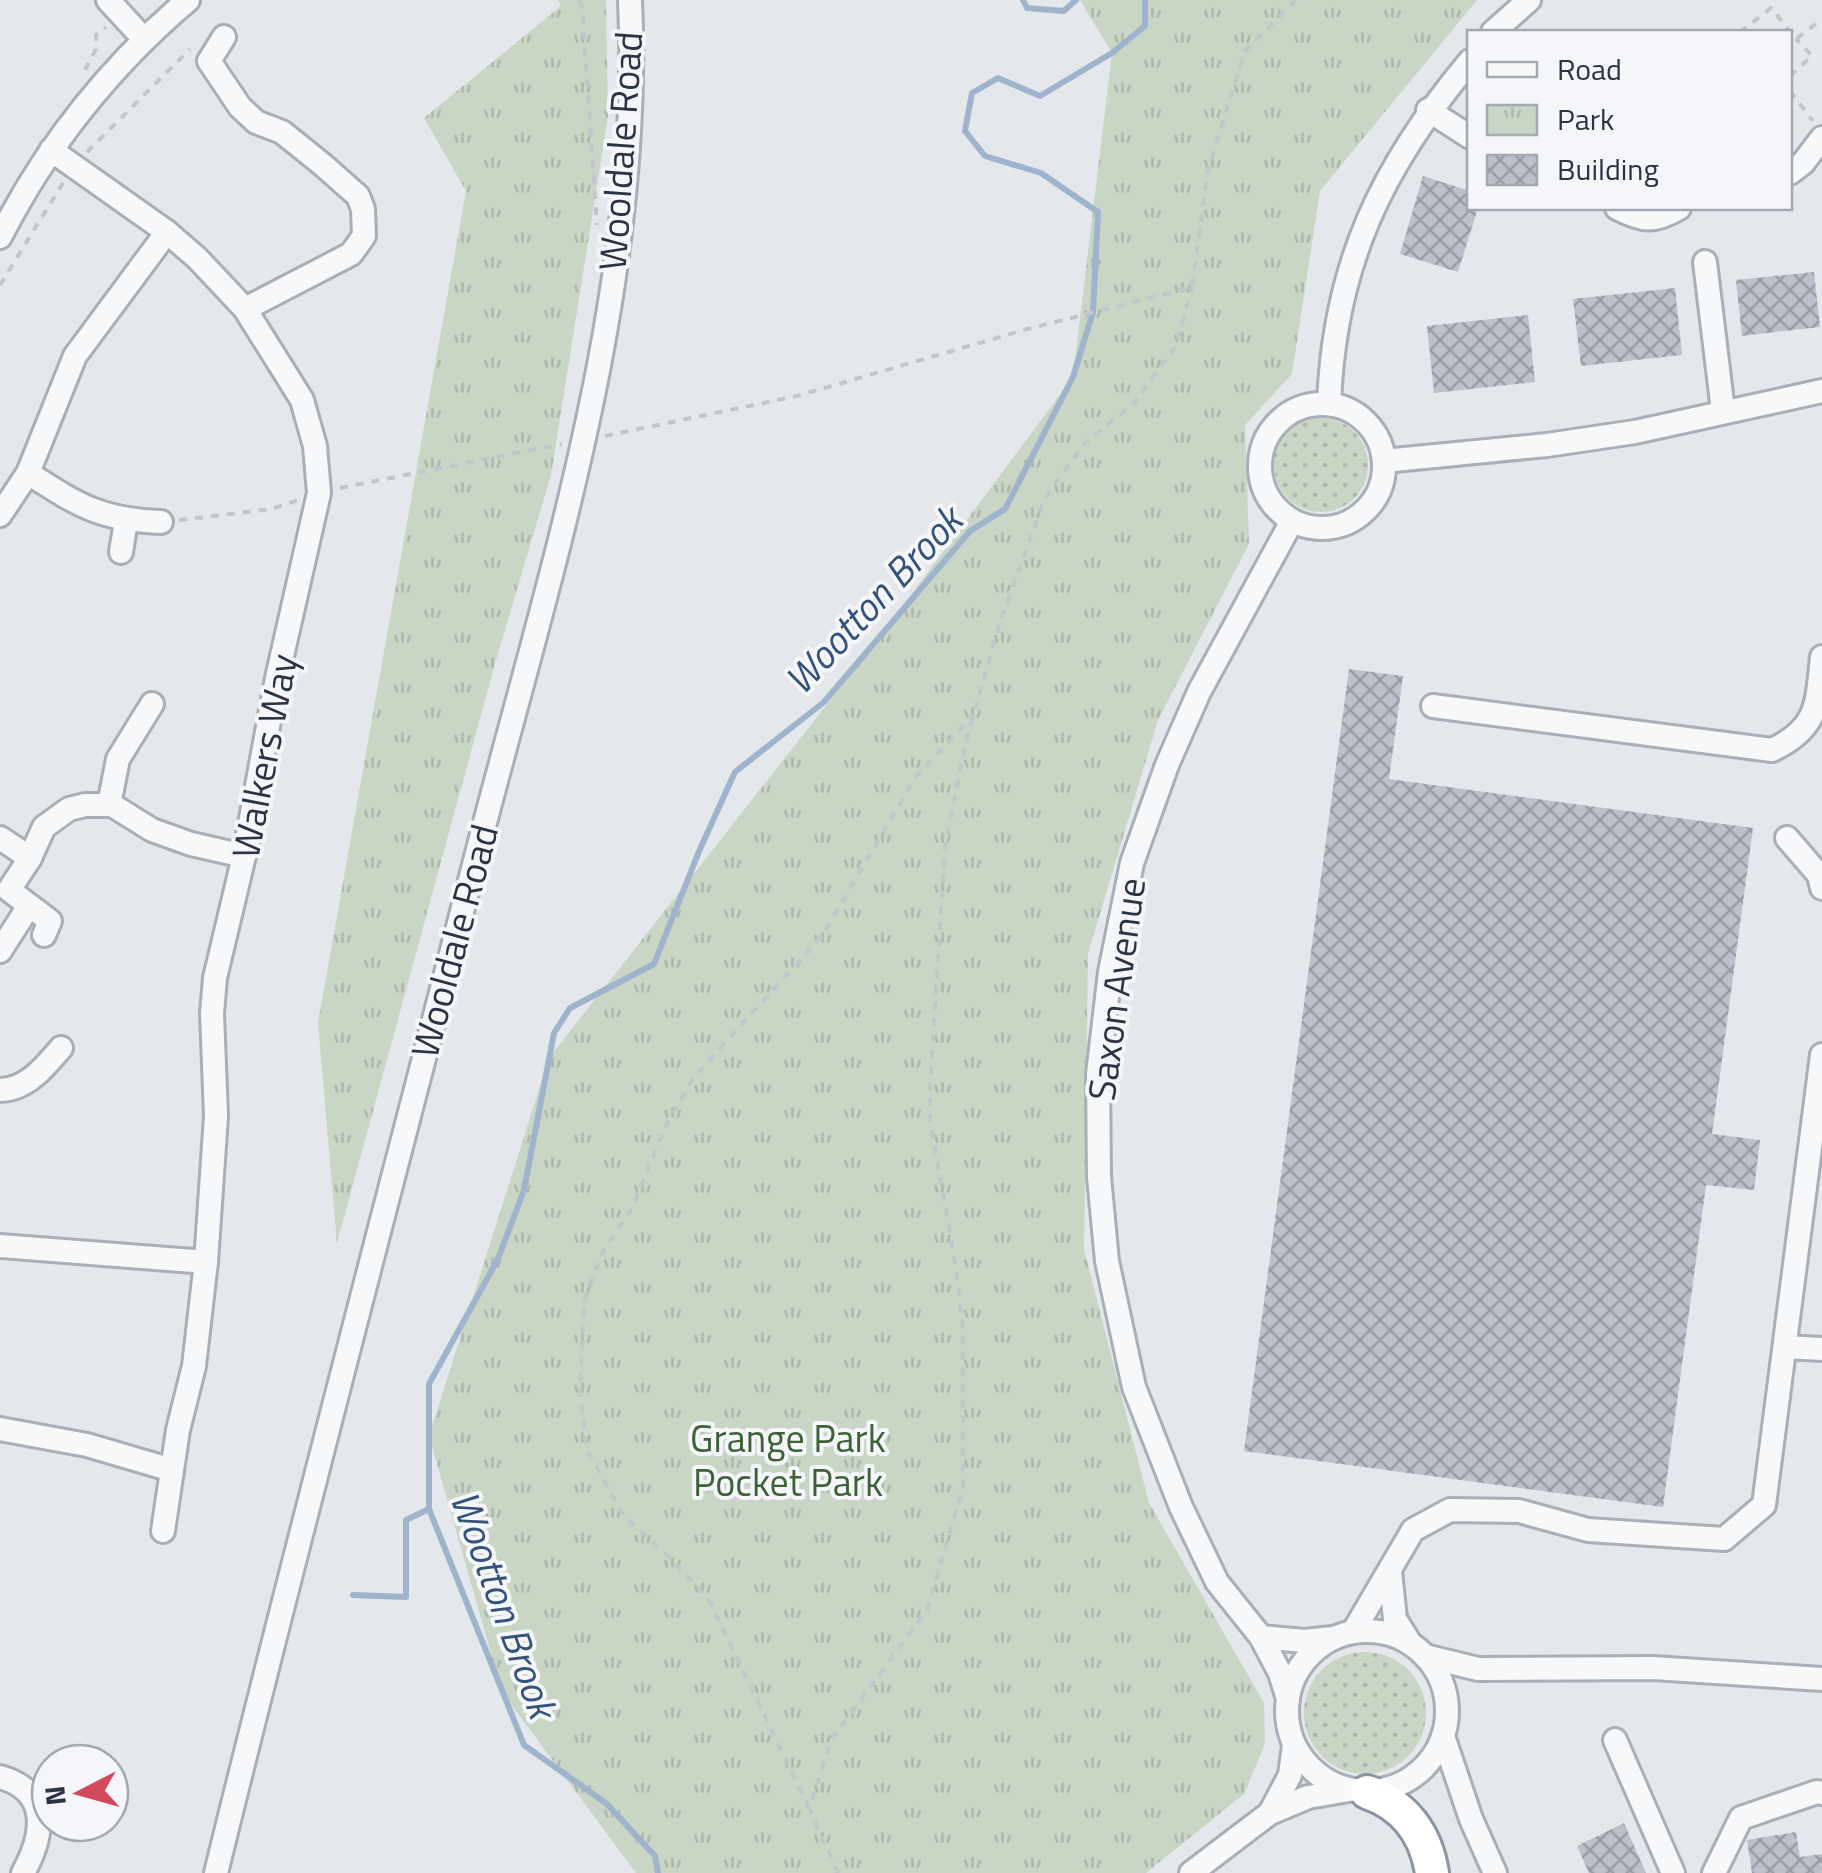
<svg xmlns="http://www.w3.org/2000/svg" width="1822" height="1873" viewBox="0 0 1822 1873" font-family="'Titillium Web',sans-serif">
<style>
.grass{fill:url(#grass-dots)}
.park{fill:url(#park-tufts)}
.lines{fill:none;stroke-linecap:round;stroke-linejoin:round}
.stream{stroke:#9fb4cc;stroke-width:6}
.building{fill:url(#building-cross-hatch)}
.minor-casing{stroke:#a9aeb7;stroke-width:28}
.highway-casing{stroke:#8b94a3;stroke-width:38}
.path{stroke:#c2c5cb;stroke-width:4;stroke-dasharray:8 8;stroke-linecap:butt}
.minor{stroke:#f7f8fa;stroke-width:22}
.highway{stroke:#fff;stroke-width:32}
.labels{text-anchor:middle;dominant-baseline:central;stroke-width:8;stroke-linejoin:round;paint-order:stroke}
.street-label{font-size:38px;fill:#2b3445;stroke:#f4f6f9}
.park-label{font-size:38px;fill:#3f6138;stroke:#f4f6f9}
.water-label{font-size:40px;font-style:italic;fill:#34527a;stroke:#f4f6f9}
</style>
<defs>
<pattern id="grass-dots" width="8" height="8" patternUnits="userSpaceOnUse" patternTransform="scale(2.5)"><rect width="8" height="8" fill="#c9d6c5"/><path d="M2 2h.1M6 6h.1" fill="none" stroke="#adb8ab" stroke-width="1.8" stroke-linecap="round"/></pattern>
<pattern id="park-tufts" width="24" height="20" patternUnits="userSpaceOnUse" patternTransform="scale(2.5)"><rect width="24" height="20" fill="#c9d6c5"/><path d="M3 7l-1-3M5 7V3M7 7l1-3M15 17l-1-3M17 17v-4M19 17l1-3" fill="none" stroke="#adb8ab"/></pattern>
<pattern id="building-cross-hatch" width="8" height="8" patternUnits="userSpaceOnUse" patternTransform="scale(2.5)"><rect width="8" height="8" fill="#bbc0ca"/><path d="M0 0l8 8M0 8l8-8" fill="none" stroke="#989da6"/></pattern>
</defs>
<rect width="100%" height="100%" fill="#e4e7ec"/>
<!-- grass -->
<g class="grass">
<circle cx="1321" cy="465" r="47"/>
<circle cx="1365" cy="1713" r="61"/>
</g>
<!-- park -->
<g class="park">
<path d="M 558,0 L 606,0 L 608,116 L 551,475 L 496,660 L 337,1243 L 318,1023 L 466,191 L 424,118 L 561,6 Z"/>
<path d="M 1080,0 L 1477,0 L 1320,191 L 1292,374 L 1245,425 L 1249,544 L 1158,720 L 1088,954 L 1084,1249 L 1149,1503 L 1264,1703 L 1265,1744 L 1244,1794 L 1146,1873 L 636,1873 L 502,1692 L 429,1436 L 549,1058 L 876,642 L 1073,377 L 1112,53 Z"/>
</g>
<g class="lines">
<!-- stream -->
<g class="stream">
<path d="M 1023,0 L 1027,8 L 1064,11 L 1076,0"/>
<path d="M 353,1595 L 406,1597 L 406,1520 L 429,1509"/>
<path d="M 658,1873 L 655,1856 L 607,1804 L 524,1745 L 429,1509 L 429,1384 L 498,1259 L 524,1190 L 554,1033 L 570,1008 L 654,964 L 700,849 L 735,772 L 824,702 L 970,531 L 1005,509 L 1073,377 L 1093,312 L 1098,212 L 1041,173 L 985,156 L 965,131 L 972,93 L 998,78 L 1040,96 L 1112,53 L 1145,26 L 1145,0"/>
</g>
</g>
<!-- building -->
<g class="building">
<path d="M 1423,176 L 1470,191 L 1470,208 L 1478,208 L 1458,272 L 1400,254 Z"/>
<path d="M 1814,272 L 1820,327 L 1742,336 L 1736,280 Z"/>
<path d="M 1675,288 L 1682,355 L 1581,366 L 1573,299 Z"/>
<path d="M 1528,315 L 1535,382 L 1434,393 L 1427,326 Z"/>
<path d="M 1349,669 L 1403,676 L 1389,779 L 1753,828 L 1712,1134 L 1760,1140 L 1754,1190 L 1706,1185 L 1663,1507 L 1244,1451 Z"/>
<path d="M 1624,1823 L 1646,1873 L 1589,1873 L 1577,1846 Z"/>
<path d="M 1796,1832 L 1800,1857 L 1822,1854 L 1822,1873 L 1752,1873 L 1747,1840 Z"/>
</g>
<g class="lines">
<!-- minor casing -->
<g class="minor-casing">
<g id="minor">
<path d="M 108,0 L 143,38"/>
<path d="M 1493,32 L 1529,0"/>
<path d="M 224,37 L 209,61 L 240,107 L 256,122 L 282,132 L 323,165 L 358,196 L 363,209 L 364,236 L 351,254 L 245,309"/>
<path d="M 1428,110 L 1470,137"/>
<path d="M 51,150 L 167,232 L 197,258 L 245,309 L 302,400 L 315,446 L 319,493 L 277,678 L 244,856 L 215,978 L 212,1013 L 216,1116 L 206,1262 L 194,1366 L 178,1430 L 163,1531"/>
<path d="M 1790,173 L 1803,163 L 1822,138"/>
<path d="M 1617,208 C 1642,221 1654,223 1679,208"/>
<path d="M 0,237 C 47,145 109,67 188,0"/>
<path d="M 1705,262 L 1723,411"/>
<path d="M 1329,404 C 1334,265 1382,166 1470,61"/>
<circle cx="1322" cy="466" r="62"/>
<path d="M 1384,461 L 1547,445 L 1635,432 L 1822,391"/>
<path d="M 28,473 C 78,505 100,520 161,522"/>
<path d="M 0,515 L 28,473 L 75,356 L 167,232"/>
<path d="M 121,552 L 126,521"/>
<path d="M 1433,706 L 1772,750 C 1819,728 1817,703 1822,657"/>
<path d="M 109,805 L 118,759 L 152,704"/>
<path d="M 0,838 L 30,858"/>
<path d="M 1787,838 L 1819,875 L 1822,888"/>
<path d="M 44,935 L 50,921 L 9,890 L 30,858 L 44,827 L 69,809 L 85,805 L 112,805 L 152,830 L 191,844 L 244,856"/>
<path d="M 0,951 L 29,906"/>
<path d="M 0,1090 C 26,1090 45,1067 61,1048"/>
<path d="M 0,1246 L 206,1262"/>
<path d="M 1785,1347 L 1822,1349"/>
<path d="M 0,1429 L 87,1445 L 172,1470"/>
<path d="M 1390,1571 L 1395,1619 L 1410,1643"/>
<circle cx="1367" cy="1711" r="80"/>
<path d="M 1353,1632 L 1413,1530 L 1450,1510 L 1519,1511 L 1588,1530 L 1724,1539 L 1764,1505 L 1822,1055"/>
<path d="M 1261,1637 L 1304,1641 L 1333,1638"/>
<path d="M 1425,1656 L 1478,1669 L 1653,1668 L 1822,1679"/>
<path d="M 1288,1699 L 1280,1673 L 1261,1637 L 1217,1582 L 1181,1507 L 1134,1387 L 1107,1261 L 1099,1177 L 1098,1074 L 1110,972 L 1132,863 L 1167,765 L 1199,692 L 1292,521"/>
<path d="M 1443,1736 L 1471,1819 L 1495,1873"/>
<path d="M 1615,1740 L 1673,1873"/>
<path d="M 0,1777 C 51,1791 44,1835 23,1873"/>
<path d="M 1270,1813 L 1290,1775 L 1294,1745"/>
<path d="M 216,1873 C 301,1526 393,1180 482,834 C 553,562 643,285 630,0"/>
<path d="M 1191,1873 L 1270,1813 L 1308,1797 L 1349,1790"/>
<path d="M 1714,1873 L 1741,1818 L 1817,1792 L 1822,1793"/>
</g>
</g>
<!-- highway casing -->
<g class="highway-casing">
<path id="highway" d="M 1367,1792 C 1405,1805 1426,1834 1432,1873"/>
</g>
<!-- path -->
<g class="path">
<path d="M 579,0 L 582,7 L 597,225"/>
<path d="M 1740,32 L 1771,8 L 1796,39 L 1822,19"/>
<path d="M 85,70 L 96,49 L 96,35 L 106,27"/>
<path d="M 1790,76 L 1812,56 L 1796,39"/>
<path d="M 1790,91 L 1813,121"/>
<path d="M 87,152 L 190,49"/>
<path d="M 0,285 L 63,183"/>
<path d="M 605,436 L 797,396 L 1024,330 L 1192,287 L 1208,170 L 1245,51 L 1296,0"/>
<path d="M 340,488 L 562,444"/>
<path d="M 179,520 L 272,509 L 298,500"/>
<path d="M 809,1808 L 709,1600 L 671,1559 L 624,1516 L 586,1448 L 580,1390 L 584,1302 L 601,1255 L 632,1208 L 665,1127 L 693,1078 L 822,936 L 915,778 L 973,715"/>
<path d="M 838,1873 L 809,1808 L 831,1740 L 927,1610 L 963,1487 L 963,1330 L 956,1269 L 930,1119 L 930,1086 L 945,847 L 966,741 L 1000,622 L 1045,498 L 1084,444 L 1134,403 L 1176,345 L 1192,287"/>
</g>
<!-- minor -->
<use href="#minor" class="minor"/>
<!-- highway -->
<use href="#highway" class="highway"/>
</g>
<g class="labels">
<!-- street labels -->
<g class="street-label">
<text transform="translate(620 151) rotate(-86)">Wooldale Road</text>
<text transform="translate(264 756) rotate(-79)">Walkers Way</text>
<text transform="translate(454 941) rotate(-75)">Wooldale Road</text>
<text transform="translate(1116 989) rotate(-82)">Saxon Avenue</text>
</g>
<!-- park labels -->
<g class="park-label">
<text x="788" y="1438">Grange Park<tspan x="788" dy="44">Pocket Park</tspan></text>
</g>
<!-- water labels -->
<g class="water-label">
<text transform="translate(873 600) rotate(-47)">Wootton Brook</text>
<text transform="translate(504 1604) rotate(70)">Wootton Brook</text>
</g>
</g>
<!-- legend -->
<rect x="1467" y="30" width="325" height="180" fill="#f4f6f9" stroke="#a4a8b1" stroke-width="2.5"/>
<rect x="1487" y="62" width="50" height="15" fill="#f7f8fa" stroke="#a4a8b1" stroke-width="2.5"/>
<text x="1557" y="80" font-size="30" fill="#2b3445">Road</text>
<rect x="1487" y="105" width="50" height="30" fill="url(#park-tufts)" stroke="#a4a8b1" stroke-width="2.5"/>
<text x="1557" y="130" font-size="30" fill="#2b3445">Park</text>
<rect x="1487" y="155" width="50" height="30" fill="url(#building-cross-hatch)" stroke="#a4a8b1" stroke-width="2.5"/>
<text x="1557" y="180" font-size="30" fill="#2b3445">Building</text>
<!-- north arrow -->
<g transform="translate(80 1793) rotate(264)"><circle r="48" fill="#f4f6f9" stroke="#a4a8b1" stroke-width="2.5"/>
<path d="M0-8L18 38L0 25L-18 38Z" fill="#d1495b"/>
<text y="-15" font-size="28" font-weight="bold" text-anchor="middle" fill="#2b3445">N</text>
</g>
</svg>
